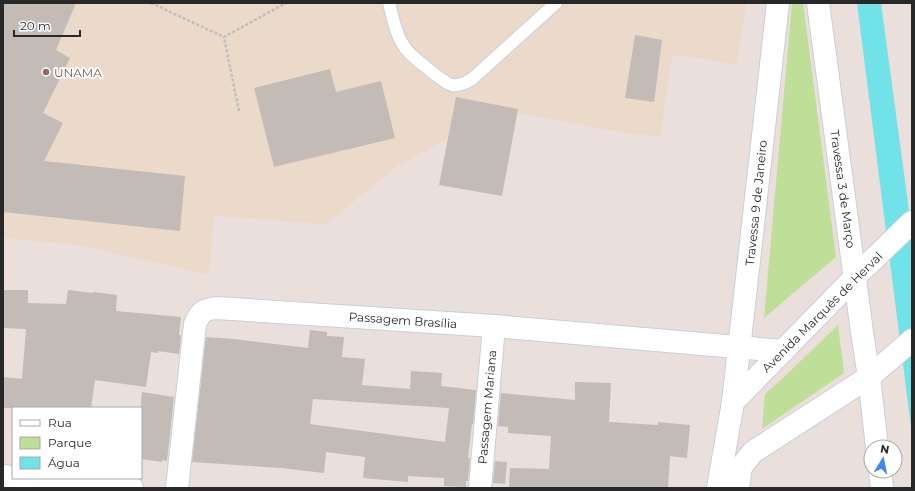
<svg xmlns="http://www.w3.org/2000/svg" width="915" height="491" viewBox="0 0 915 491" font-family="Montserrat,sans-serif">
<style>
.education{fill:#ebd9ca}
.green{fill:#bfde98}
.water{fill:#71e2e8}
.building{fill:#c2bbb6;fill-rule:evenodd}
.lines{fill:none;stroke-linecap:round;stroke-linejoin:round}
.lane-casing{stroke:#c8cfd9;stroke-width:14}
.street-casing{stroke:#c8cfd9;stroke-width:24}
.secondary-casing{stroke:#c8cfd9;stroke-width:24}
.path{stroke:#bebebe;stroke-width:2.5;stroke-dasharray:3 2;stroke-linecap:butt}
.lane{stroke:#fff;stroke-width:12}
.street{stroke:#fff;stroke-width:22}
.secondary{stroke:#fff;stroke-width:22}
.education-dot{fill:#8d6e63;stroke:#fff;stroke-width:1.5}
.labels{text-anchor:middle;dominant-baseline:central;stroke-width:4;stroke-linejoin:round;paint-order:stroke}
.education-label{font-size:12px;fill:#785e54;stroke:#fff;text-anchor:start}
.street-label{font-size:12px;fill:#282828;stroke:#fff}
</style>
<rect width="100%" height="100%" fill="#eadfda"/>
<!-- education -->
<path class="education" d="M 3,3 L 746,3 L 737,64 L 673,55 L 660,136 L 625,133 L 502,110 L 399,165 L 326,224 L 214,216 L 209,275 L 84,246 L 3,238 Z"/>
<!-- green -->
<g class="green">
<path d="M 792,3 L 803,3 L 836,257 L 764,318 Z"/>
<path d="M 838,325 L 844,373 L 762,429 L 765,394 L 784,377 Z"/>
</g>
<!-- water -->
<path class="water" d="M 857,3 L 881,3 L 912,233 L 912,435 Z"/>
<!-- building -->
<g class="building">
<path d="M 3,3 L 76,3 L 56,50 L 70,58 L 43,113 L 63,123 L 44,161 L 185,176 L 180,231 L 3,212 Z"/>
<path d="M 635,35 L 662,40 L 654,102 L 625,98 Z"/>
<path d="M 330,69 L 336,92 L 381,81 L 395,138 L 274,167 L 254,88 Z"/>
<path d="M 456,97 L 518,109 L 502,196 L 439,185 Z"/>
<path d="M 3,290 L 28,290 L 28,303 L 66,304 L 68,290 L 93,293 L 93,292 L 117,295 L 116,311 L 181,317 L 179,335 L 181,335 L 179,354 L 158,351 L 158,353 L 151,352 L 146,387 L 95,380 L 91,408 L 3,408 L 3,377 L 22,379 L 26,329 L 3,328 Z"/>
<path d="M 310,330 L 327,332 L 327,336 L 344,337 L 342,357 L 365,359 L 362,385 L 410,389 L 411,371 L 442,373 L 441,386 L 476,390 L 473,424 L 472,424 L 468,458 L 470,458 L 468,481 L 466,481 L 466,487 L 444,486 L 444,478 L 408,476 L 408,482 L 363,478 L 365,457 L 326,452 L 324,473 L 281,468 L 192,462 L 206,337 L 234,339 L 308,348 ZM 313,399 L 449,408 L 445,442 L 310,424 Z"/>
<path d="M 575,382 L 611,383 L 609,422 L 658,425 L 658,422 L 690,425 L 687,458 L 670,456 L 668,488 L 509,488 L 510,468 L 549,469 L 551,436 L 508,433 L 508,427 L 498,426 L 501,393 L 575,400 Z"/>
<path d="M 142,392 L 174,397 L 167,461 L 162,460 L 162,462 L 141,459 L 141,403 Z"/>
<path d="M 495,461 L 507,462 L 505,484 L 493,483 Z"/>
</g>
<g class="lines">
<!-- lane casing -->
<g class="lane-casing">
<path id="lane" d="M 389,3 C 393,18 396,36 406,49 C 411,56 444,83 452,85 C 460,86 466,83 472,79 L 556,3"/>
</g>
<!-- street casing -->
<g class="street-casing">
<g id="street">
<path d="M 818,3 L 862,332 L 869,377 L 877,447"/>
<path d="M 733,402 L 778,3"/>
<path d="M 880,471 L 882,488"/>
<path d="M 177,488 L 195,324 C 201,311 203,310 216,308 L 494,326 L 783,351"/>
<path d="M 480,488 L 494,326"/>
</g>
</g>
<!-- secondary casing -->
<g class="secondary-casing">
<g id="secondary">
<path d="M 3,476 L 13,477"/>
<path d="M 21,478 L 132,488"/>
<path d="M 718,488 L 733,402 L 860,272 L 912,222"/>
<path d="M 738,488 L 741,467 L 753,452 L 869,377 L 912,340"/>
</g>
</g>
<!-- path -->
<g class="path">
<path d="M 151,3 L 224,37"/>
<path d="M 239,111 L 224,37 L 286,3"/>
</g>
<!-- lane -->
<use href="#lane" class="lane"/>
<!-- street -->
<use href="#street" class="street"/>
<!-- secondary -->
<use href="#secondary" class="secondary"/>
</g>
<!-- markers -->
<circle class="education-dot" cx="46" cy="72" r="4"/>
<g class="labels">
<!-- education labels -->
<g class="education-label">
<text x="54" y="72">UNAMA</text>
</g>
<!-- street labels -->
<g class="street-label">
<text transform="translate(843 189) rotate(82)">Travessa 3 de Março</text>
<text transform="translate(756 203) rotate(-84)">Travessa 9 de Janeiro</text>
<text transform="translate(822 312) rotate(-45)">Avenida Marquês de Herval</text>
<text transform="translate(403 320) rotate(4)">Passagem Brasília</text>
<text transform="translate(487 407) rotate(-85)">Passagem Mariana</text>
</g>
</g>
<!-- border -->
<rect width="915" height="491" fill="none" stroke="#282828" stroke-width="8"/>
<!-- legend -->
<rect x="12" y="407" width="130" height="72" fill="#ffffff" stroke="#a9a9a9"/>
<rect x="20" y="420" width="20" height="6" fill="#ffffff" stroke="#a9a9a9"/>
<text x="48" y="427" font-size="12" fill="#282828">Rua</text>
<rect x="20" y="437" width="20" height="12" fill="#bfde98" stroke="#a9a9a9"/>
<text x="48" y="447" font-size="12" fill="#282828">Parque</text>
<rect x="20" y="457" width="20" height="12" fill="#71e2e8" stroke="#a9a9a9"/>
<text x="48" y="467" font-size="12" fill="#282828">Água</text>
<!-- north arrow -->
<g transform="translate(883 459) rotate(10)"><circle r="19" fill="#ffffff" stroke="#a9a9a9"/>
<path d="M0-3L7 15L0 10L-7 15Z" fill="#4087f1"/>
<text y="-6" font-size="11" font-weight="bold" text-anchor="middle" fill="#282828">N</text>
</g>
<!-- scale -->
<path d="M14 30v6h66v-6" fill="none" stroke="#282828" stroke-width="2"/>
<text x="20" y="30" font-size="12" fill="#282828" stroke="#ffffff" stroke-width="3" paint-order="stroke">20 m</text>
</svg>
